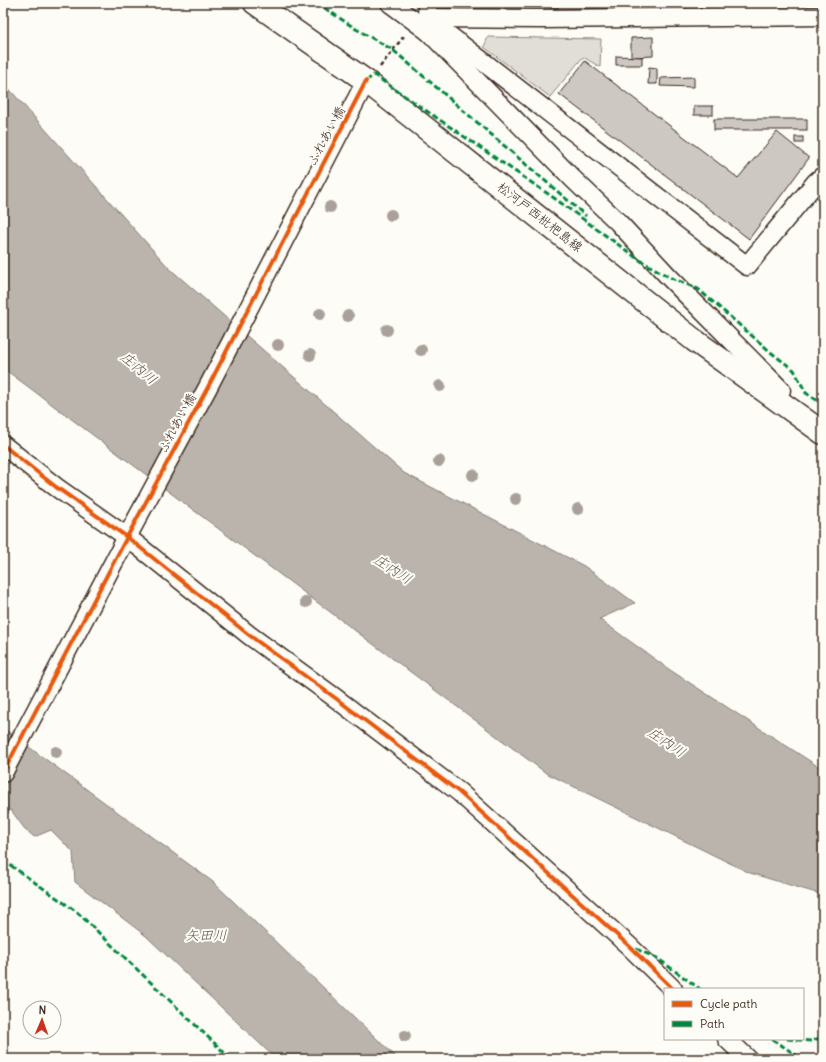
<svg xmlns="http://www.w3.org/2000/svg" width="826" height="1062" viewBox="0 0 826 1062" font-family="Delius,'Klee One',sans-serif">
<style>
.green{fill:#e1ded7;stroke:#8e847a}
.water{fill:#bbb4ad;stroke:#887d74}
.building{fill:#cdc8c2;stroke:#3b2a1e}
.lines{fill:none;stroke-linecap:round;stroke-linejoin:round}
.minor-casing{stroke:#3b2a1e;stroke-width:21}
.major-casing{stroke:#3b2a1e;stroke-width:25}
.path{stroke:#3b2a1e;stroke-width:2.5;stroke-dasharray:4 3;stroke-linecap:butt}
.minor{stroke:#fdfcf7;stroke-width:18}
.major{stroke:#fdfcf7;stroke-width:22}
.quiet{stroke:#00873e;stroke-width:3;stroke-dasharray:6 3;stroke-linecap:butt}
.cycleway-casing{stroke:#fdfcf7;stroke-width:6}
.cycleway{stroke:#e8590c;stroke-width:4}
.tree{fill:#a9a199}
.labels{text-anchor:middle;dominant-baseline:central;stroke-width:4;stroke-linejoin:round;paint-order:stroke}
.street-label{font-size:13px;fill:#3b2a1e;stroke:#fdfcf7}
.water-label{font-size:14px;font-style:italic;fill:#615349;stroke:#fdfcf7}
</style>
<rect width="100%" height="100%" fill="#fdfcf7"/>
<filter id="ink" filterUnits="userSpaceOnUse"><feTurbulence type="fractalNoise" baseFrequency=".025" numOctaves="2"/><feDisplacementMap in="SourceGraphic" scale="8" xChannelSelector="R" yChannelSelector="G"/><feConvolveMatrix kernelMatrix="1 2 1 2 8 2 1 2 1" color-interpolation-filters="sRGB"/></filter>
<g filter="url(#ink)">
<!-- green -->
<path class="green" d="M 488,37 L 601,39 L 600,67 L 583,57 L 550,97 L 484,47 Z"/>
<!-- water -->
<g class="water">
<path d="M 3,82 L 169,268 L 404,473 L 584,566 L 635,603 L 599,619 L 670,670 L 819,767 L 823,768 L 823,895 L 750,873 L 546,773 L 3,368 Z"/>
<path d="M 3,728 L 213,882 L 398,1059 L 276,1059 L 146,936 L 75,882 L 73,852 L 51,830 L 34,837 L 24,828 L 11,810 L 3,817 Z"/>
</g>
<!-- building -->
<g class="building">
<rect x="551" y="3" width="7" height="5"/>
<path d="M 702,3 L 731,3 L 731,8 L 702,7 Z"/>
<rect x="615" y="4" width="9" height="5"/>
<rect x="626" y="5" width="34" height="6"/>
<path d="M 653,37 L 653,56 L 631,57 L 631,38 Z"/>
<path d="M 616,56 L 642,57 L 642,65 L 616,65 Z"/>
<path d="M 585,61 L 738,178 L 777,132 L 809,158 L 749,239 L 559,94 Z"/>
<path d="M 649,67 L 657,68 L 657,84 L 648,84 Z"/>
<path d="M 694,77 L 694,87 L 660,86 L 661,78 Z"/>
<rect x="694" y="106" width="19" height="9"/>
<rect x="714" y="119" width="93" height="11"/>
<rect x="795" y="137" width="8" height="6"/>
</g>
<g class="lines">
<!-- minor casing -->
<g class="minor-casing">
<g id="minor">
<path d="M 390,3 L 428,31"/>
<path d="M 427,3 L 428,31 L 573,179 L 618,222 L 669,277 L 781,390 L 775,399"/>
<path d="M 427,18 L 542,19 L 823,16"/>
<path d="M 428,19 L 747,266 L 816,182 L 823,176"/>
<path d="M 3,445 L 56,487 L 127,537 L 249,635 L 334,697 L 459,792 L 628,945 L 673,989"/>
<path d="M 3,773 L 127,537 L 208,387 L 366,81"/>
<path d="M 727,1039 L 748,1059"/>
</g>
</g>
<!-- major casing -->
<g class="major-casing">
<path id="major" d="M 255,3 L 366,81 L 694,340 L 823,433"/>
</g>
<!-- path -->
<path class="path" d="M 380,67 L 404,36"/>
<!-- minor -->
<use href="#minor" class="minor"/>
<!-- major -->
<use href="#major" class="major"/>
<!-- quiet -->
<g class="quiet">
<path d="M 317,3 L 356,29 L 393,50 L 586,216"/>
<path d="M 366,81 L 374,75 L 554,198 L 638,259 L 669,277 L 698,289 L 773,354 L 794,370 L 806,393 L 823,404"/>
<path d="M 3,860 L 77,912 L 231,1059"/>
<path d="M 636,949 L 657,958 L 700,989"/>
<path d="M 772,1039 L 802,1059"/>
<path d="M 787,1039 L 811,1041 L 823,1037"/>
</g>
<!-- cycleway casing -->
<g class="cycleway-casing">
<g id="cycleway">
<path d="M 3,445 L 56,487 L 127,537 L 249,635 L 334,697 L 459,792 L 628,945 L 673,989"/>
<path d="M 3,773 L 127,537 L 208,387 L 366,81"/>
</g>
</g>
<!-- cycleway -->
<use href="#cycleway" class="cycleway"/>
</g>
<!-- trees -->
<g class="tree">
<circle cx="330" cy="207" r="6"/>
<circle cx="391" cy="215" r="6"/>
<circle cx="320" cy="314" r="6"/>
<circle cx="348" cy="316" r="6"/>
<circle cx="387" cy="330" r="6"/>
<circle cx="278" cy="345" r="6"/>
<circle cx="421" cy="350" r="6"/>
<circle cx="310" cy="355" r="6"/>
<circle cx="440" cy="386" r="6"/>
<circle cx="439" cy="461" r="6"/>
<circle cx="473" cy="475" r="6"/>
<circle cx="516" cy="499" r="6"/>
<circle cx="578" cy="509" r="6"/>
<circle cx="306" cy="602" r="6"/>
<circle cx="56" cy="752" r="6"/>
<circle cx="405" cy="1036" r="6"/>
</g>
</g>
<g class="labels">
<!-- street labels -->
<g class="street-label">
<text transform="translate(326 136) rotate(-62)">ふれあい橋</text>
<text transform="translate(540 217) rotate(38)">松河戸西枇杷島線</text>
<text transform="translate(177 423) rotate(-62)">ふれあい橋</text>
</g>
<!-- water labels -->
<g class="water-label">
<text transform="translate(139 368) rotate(40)">庄内川</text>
<text transform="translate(393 569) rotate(33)">庄内川</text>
<text transform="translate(667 742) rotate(34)">庄内川</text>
<text x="206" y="935">矢田川</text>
</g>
</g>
<!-- margin -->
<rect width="826" height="1062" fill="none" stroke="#fdfcf7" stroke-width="16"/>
<rect x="8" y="8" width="810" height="1046" fill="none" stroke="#3b2a1e" stroke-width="1.5" filter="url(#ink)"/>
<!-- legend -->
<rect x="664" y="988" width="140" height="52" fill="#fdfcf7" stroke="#afa8a0"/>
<rect x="672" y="1001" width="20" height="6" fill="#e8590c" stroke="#afa8a0"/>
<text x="700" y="1008" font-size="12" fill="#3b2a1e">Cycle path</text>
<rect x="672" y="1021" width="20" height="6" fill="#00873e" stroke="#afa8a0"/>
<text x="700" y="1028" font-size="12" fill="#3b2a1e">Path</text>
<!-- north arrow -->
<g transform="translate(42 1020) rotate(2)"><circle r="19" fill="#fdfcf7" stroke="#afa8a0"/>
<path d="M0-3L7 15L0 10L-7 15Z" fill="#c8321e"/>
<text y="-6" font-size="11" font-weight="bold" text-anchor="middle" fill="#3b2a1e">N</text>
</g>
</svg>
